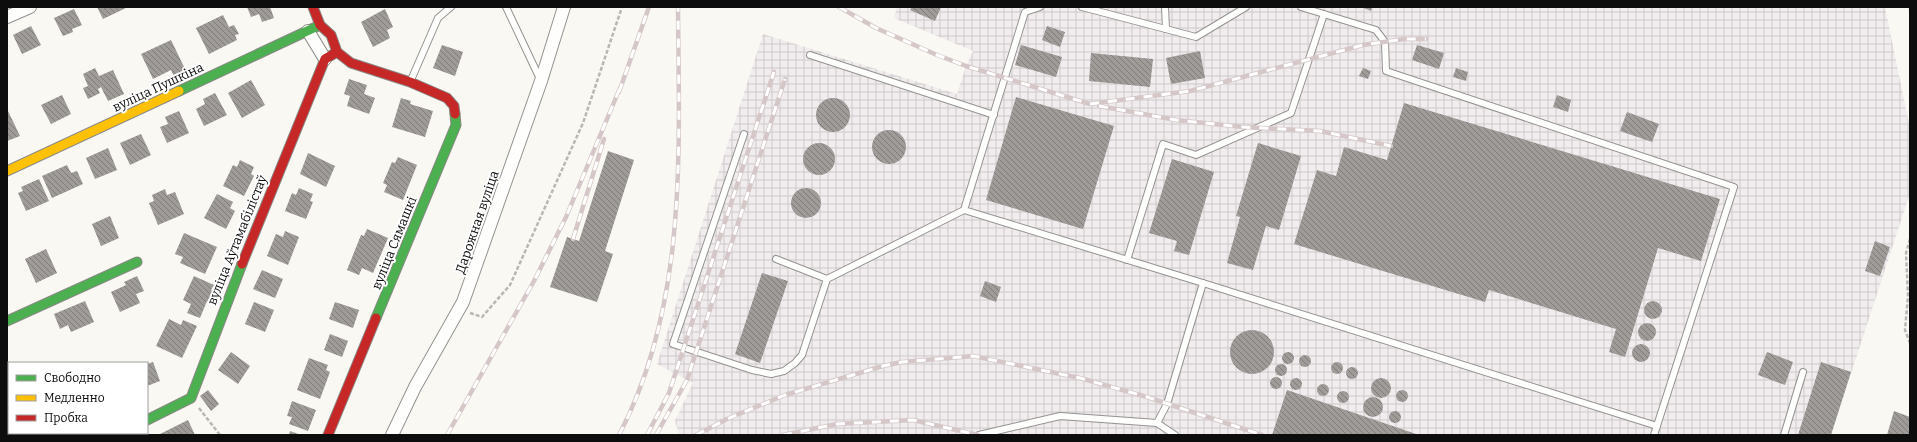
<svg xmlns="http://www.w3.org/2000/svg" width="1917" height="442" viewBox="0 0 1917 442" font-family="Bitter,serif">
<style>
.industrial{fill:url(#industrial-grid)}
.building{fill:url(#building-back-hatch)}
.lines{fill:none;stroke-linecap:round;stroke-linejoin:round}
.lane-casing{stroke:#949390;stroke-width:8}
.street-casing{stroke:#949390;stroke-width:14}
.fast-casing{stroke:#8a8987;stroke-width:11}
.slow-casing{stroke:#8a8987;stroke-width:11}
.jam-casing{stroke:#8a8987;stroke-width:11}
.path{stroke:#b8b7b6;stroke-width:2.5;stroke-dasharray:4 2;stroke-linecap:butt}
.lane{stroke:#fefefd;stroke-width:6}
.street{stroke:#fefefd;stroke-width:12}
.fast{stroke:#4caf50;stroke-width:9}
.slow{stroke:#ffc107;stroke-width:9}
.jam{stroke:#c62828;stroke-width:9}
.rail-casing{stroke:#d5c7c8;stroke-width:4.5}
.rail{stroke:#fff;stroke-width:3;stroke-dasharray:9;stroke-linecap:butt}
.labels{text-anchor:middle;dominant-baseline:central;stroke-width:4;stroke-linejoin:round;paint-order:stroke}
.street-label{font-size:13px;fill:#0d0d0d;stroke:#fff}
</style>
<defs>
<pattern id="industrial-grid" width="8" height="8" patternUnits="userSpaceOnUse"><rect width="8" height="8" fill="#f1ecee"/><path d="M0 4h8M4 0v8" fill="none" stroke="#cdc9cb"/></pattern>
<pattern id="building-back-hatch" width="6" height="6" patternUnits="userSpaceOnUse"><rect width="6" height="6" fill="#9e9b98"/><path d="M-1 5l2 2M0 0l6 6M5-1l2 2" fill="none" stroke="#7f7d7a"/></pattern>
</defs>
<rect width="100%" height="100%" fill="#faf8f2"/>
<!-- industrial -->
<path class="industrial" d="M 897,7 L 1885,7 L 1910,129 L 1910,193 L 1831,435 L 679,435 L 675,421 L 693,383 L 657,364 L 763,34 L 957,94 L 966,66 L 973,51 L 894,18 Z"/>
<!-- building -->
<g class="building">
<path d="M 97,7 L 128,7 L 103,19 Z"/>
<path d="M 247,7 L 270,7 L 274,18 L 262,22 L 259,14 L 251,17 Z"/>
<path d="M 912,7 L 941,7 L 935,21 L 910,10 Z"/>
<path d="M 1361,7 L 1372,7 L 1371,11 Z"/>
<path d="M 74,9 L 82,25 L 72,29 L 73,32 L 63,36 L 54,18 Z"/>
<path d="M 385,9 L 393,27 L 387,30 L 390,38 L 373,47 L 361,22 Z"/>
<path d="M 223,15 L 229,27 L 234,25 L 239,34 L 235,35 L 237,40 L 209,54 L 196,28 Z"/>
<path d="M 31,26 L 41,45 L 22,54 L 13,35 Z"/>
<path d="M 1047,26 L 1065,32 L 1060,47 L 1042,40 Z"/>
<path d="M 171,40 L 187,73 L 175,79 L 171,70 L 153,79 L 141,54 Z"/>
<path d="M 442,45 L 463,52 L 455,76 L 433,68 Z"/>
<path d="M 1021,45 L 1062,57 L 1056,77 L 1015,65 Z"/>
<path d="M 1417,45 L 1444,53 L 1439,69 L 1412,60 Z"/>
<path d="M 1200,51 L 1205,78 L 1171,84 L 1166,58 Z"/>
<path d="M 1091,53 L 1153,59 L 1150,87 L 1089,81 Z"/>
<path d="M 95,68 L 99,76 L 113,70 L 124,94 L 108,101 L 101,87 L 98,89 L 100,93 L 88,99 L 83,88 L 88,86 L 83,74 Z"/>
<path d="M 1363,68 L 1371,71 L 1368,79 L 1359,76 Z"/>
<path d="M 1456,68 L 1468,72 L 1466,81 L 1453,77 Z"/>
<path d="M 349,79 L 367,85 L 364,94 L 375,98 L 369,114 L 347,106 L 350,96 L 344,94 Z"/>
<path d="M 251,80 L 265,105 L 242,118 L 228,93 Z"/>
<path d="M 215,93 L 227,115 L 204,126 L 196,109 L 205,104 L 203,99 Z"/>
<path d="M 62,95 L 71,114 L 51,124 L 41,105 Z"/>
<path d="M 1557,95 L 1571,100 L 1568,112 L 1553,107 Z"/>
<path d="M 1016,97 L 1114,126 L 1083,229 L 986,200 Z"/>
<path d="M 401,98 L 411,101 L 410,104 L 433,111 L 425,137 L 392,127 Z"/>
<circle cx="833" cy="115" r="17"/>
<path d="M 1404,103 L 1720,199 L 1701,261 L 1658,248 L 1625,357 L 1609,352 L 1616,329 L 1489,290 L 1485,302 L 1294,244 L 1317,170 L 1336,176 L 1344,147 L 1387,160 Z"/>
<path d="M 7,109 L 20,136 L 7,141 Z"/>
<path d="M 179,111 L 189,133 L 167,143 L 160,127 L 168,124 L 165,117 Z"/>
<path d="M 1627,112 L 1659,124 L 1652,142 L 1620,131 Z"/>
<circle cx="889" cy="147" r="17"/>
<path d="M 141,134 L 151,155 L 130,165 L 120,143 Z"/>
<circle cx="819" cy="159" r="16"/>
<path d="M 1258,143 L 1301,156 L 1279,230 L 1266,226 L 1253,270 L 1227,263 L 1240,217 L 1236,216 Z"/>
<path d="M 108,148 L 117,170 L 95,179 L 86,158 Z"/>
<path d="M 608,151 L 634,160 L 605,251 L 613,254 L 597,302 L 550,287 L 567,237 L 579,241 Z"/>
<path d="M 308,153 L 335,166 L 326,187 L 300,174 Z"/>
<path d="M 398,157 L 417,165 L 403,200 L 384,192 L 387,185 L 383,183 L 392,162 L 395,163 Z"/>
<path d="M 1172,159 L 1214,172 L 1189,255 L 1174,251 L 1177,241 L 1149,233 Z"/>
<path d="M 240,160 L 254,167 L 251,174 L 254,176 L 244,196 L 223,186 L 233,165 L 237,167 Z"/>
<path d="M 67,165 L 71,173 L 77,171 L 83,184 L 52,198 L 42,176 Z"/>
<path d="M 39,179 L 49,201 L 26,211 L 18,193 L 23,191 L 21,187 Z"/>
<circle cx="806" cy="203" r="15"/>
<path d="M 299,188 L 313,194 L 310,201 L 313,202 L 306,219 L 285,211 L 292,193 L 296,195 Z"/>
<path d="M 165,189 L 167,195 L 175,192 L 184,214 L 158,225 L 149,203 L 154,201 L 152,195 Z"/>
<path d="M 217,194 L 233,202 L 230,208 L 235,211 L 226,229 L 204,218 Z"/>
<path d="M 110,216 L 119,238 L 101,246 L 92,224 Z"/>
<path d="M 367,229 L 388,238 L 373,273 L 362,268 L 359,275 L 347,270 L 361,235 L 364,236 Z"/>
<path d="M 285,231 L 299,237 L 288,265 L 267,256 L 276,234 L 283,237 Z"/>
<path d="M 184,233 L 217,247 L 205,274 L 180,263 L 183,257 L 175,254 Z"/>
<path d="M 1875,241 L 1890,247 L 1880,276 L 1865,271 Z"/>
<path d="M 46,249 L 57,273 L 36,283 L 25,259 Z"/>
<path d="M 262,270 L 283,279 L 275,298 L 253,289 Z"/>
<path d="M 762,273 L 788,281 L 760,363 L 735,354 Z"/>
<path d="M 137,276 L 144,291 L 136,294 L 140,303 L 120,312 L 111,292 L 126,285 L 124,282 Z"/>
<path d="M 194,276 L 214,285 L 211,290 L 217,293 L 212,303 L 207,301 L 200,318 L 187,313 L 191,304 L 183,300 Z"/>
<path d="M 985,281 L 1001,287 L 996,302 L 980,296 Z"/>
<circle cx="1653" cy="310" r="9"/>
<path d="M 85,301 L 94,322 L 71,332 L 68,325 L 60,329 L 54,314 Z"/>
<path d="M 254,302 L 274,310 L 265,332 L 245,324 Z"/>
<path d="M 335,302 L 359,310 L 353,328 L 329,319 Z"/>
<path d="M 169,319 L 181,325 L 183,320 L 197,326 L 182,358 L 156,346 Z"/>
<circle cx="1647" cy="332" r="9"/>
<circle cx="1252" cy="352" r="22"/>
<path d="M 330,334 L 348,341 L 342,357 L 324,350 Z"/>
<circle cx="1641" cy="353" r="9"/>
<circle cx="1288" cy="358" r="6"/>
<path d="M 231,352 L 250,366 L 238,384 L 218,370 Z"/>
<path d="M 1767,352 L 1793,362 L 1785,385 L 1758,375 Z"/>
<circle cx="1305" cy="361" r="6"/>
<path d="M 309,358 L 328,365 L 326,370 L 330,372 L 320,399 L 297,390 Z"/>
<circle cx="1337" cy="368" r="6"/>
<path d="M 153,362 L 160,381 L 147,386 L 147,364 Z"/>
<path d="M 1821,362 L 1851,372 L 1831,435 L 1798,435 Z"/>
<circle cx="1281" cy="370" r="6"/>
<circle cx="1352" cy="373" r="6"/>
<circle cx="1276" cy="383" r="6"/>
<circle cx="1296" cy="384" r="6"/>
<circle cx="1381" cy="388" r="10"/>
<circle cx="1323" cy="390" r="6"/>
<circle cx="1402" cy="396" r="6"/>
<path d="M 208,390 L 219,404 L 211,411 L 200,396 Z"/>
<path d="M 1287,390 L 1419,435 L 1272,435 Z"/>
<circle cx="1343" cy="397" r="6"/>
<circle cx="1373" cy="407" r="10"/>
<path d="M 292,401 L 316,410 L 308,431 L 289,424 L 292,417 L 287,416 Z"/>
<circle cx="1395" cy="417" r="6"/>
<path d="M 1894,411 L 1910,417 L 1910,435 L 1887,435 Z"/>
<path d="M 188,420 L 195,435 L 158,435 Z"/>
<path d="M 290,431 L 301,435 L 289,435 Z"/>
<path d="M 75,433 L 96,433 L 91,435 L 76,435 Z"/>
</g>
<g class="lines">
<!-- lane casing -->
<g class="lane-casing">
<g id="lane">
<path d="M 506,7 L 540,79"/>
<path d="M 1040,7 L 1025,12 L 964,210 L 1203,283 L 1167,404 L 1157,423"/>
<path d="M 1082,7 L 1196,37 L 1246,7"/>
<path d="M 1165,7 L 1166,29"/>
<path d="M 1301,7 L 1376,30 L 1385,42 L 1386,71 L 1734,187 L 1654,435"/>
<path d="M 810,55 L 994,115"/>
<path d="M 411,80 L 438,18 L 451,7"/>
<path d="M 744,134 L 673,344 L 752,370 L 771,374 L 784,371 L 795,363 L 802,355 L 827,279"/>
<path d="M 776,259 L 827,279 L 964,210"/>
<path d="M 1127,260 L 1163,144 L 1196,155 L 1291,113 L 1324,14"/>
<path d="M 1203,283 L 1657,426"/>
<path d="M 979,435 L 1060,416 L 1157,423 L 1175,435"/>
<path d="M 1784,435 L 1803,372"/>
</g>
</g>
<!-- street casing -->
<g class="street-casing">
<g id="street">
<path d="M 7,17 L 30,7"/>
<path d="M 308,31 L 325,59"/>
<path d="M 117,435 L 121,433"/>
<path d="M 392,435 L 415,387 L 463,302 L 541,81 L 564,7"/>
</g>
</g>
<!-- fast casing -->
<g class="fast-casing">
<g id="fast">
<path d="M 179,91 L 320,25"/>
<path d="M 376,318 L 456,125 L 455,114"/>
<path d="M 7,321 L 137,262"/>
<path d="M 147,420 L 191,398 L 242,264"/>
</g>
</g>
<!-- slow casing -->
<g class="slow-casing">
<path id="slow" d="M 7,171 L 179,91"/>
</g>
<!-- jam casing -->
<g class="jam-casing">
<g id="jam">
<path d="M 313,7 L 320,25 L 331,35 L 337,52 L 351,63 L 410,82 L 447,98 L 454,106 L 455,114"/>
<path d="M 242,264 L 325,59 L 337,52"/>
<path d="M 328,435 L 376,318"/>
</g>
</g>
<!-- path -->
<g class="path">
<path d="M 1910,7 L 1910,11"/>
<path d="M 1910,239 L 1906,253 L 1908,296 L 1905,330 L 1910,343"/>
<path d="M 470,313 L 482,317 L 510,285 L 583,123 L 622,7"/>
<path d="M 199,408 L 220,435"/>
</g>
<!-- lane -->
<use href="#lane" class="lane"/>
<!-- street -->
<use href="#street" class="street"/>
<!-- fast -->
<use href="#fast" class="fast"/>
<!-- slow -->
<use href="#slow" class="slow"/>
<!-- jam -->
<use href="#jam" class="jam"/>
<!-- rail casing -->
<g class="rail-casing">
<g id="rail">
<path d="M 839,7 L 876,28 L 937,55 L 966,66 L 1090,104 L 1190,91 L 1363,45 L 1404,39 L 1426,39"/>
<path d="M 619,92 L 649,7"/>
<path d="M 1099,106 L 1176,120 L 1243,127 L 1320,131 L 1391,146"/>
<path d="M 573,239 L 604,139"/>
<path d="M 447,435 L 534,281 L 566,217 L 620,88"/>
<path d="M 619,435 C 688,303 679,151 678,7"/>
<path d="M 647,435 L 669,393 L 774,72"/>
<path d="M 656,435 L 687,380 L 785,79"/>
<path d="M 696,435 L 727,419 L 785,395 L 883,366 L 902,362 L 973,356 L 1080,378 L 1147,397 L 1262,435"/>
<path d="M 783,435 L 837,424 L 913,420 L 978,435"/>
</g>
</g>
<!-- rail -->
<use href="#rail" class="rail"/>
</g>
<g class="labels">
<!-- street labels -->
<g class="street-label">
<text transform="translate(158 87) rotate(-25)">вуліца Пушкіна</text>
<text transform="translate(477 222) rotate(-71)">Дарожная вуліца</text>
<text transform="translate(237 240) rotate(-68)">вуліца Аўтамабілістаў</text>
<text transform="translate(394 243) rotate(-68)">вуліца Сямашкі</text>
</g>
</g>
<!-- border -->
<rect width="1917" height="442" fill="none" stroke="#0d0d0d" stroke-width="16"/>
<!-- legend -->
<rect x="8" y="362" width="140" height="72" fill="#ffffff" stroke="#9e9e9e"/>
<rect x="16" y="375" width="20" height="6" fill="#4caf50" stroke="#9e9e9e"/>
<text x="44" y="382" font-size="12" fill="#0d0d0d">Свободно</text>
<rect x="16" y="395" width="20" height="6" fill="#ffc107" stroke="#9e9e9e"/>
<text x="44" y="402" font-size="12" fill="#0d0d0d">Медленно</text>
<rect x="16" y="415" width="20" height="6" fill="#c62828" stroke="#9e9e9e"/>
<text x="44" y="422" font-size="12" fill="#0d0d0d">Пробка</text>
</svg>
